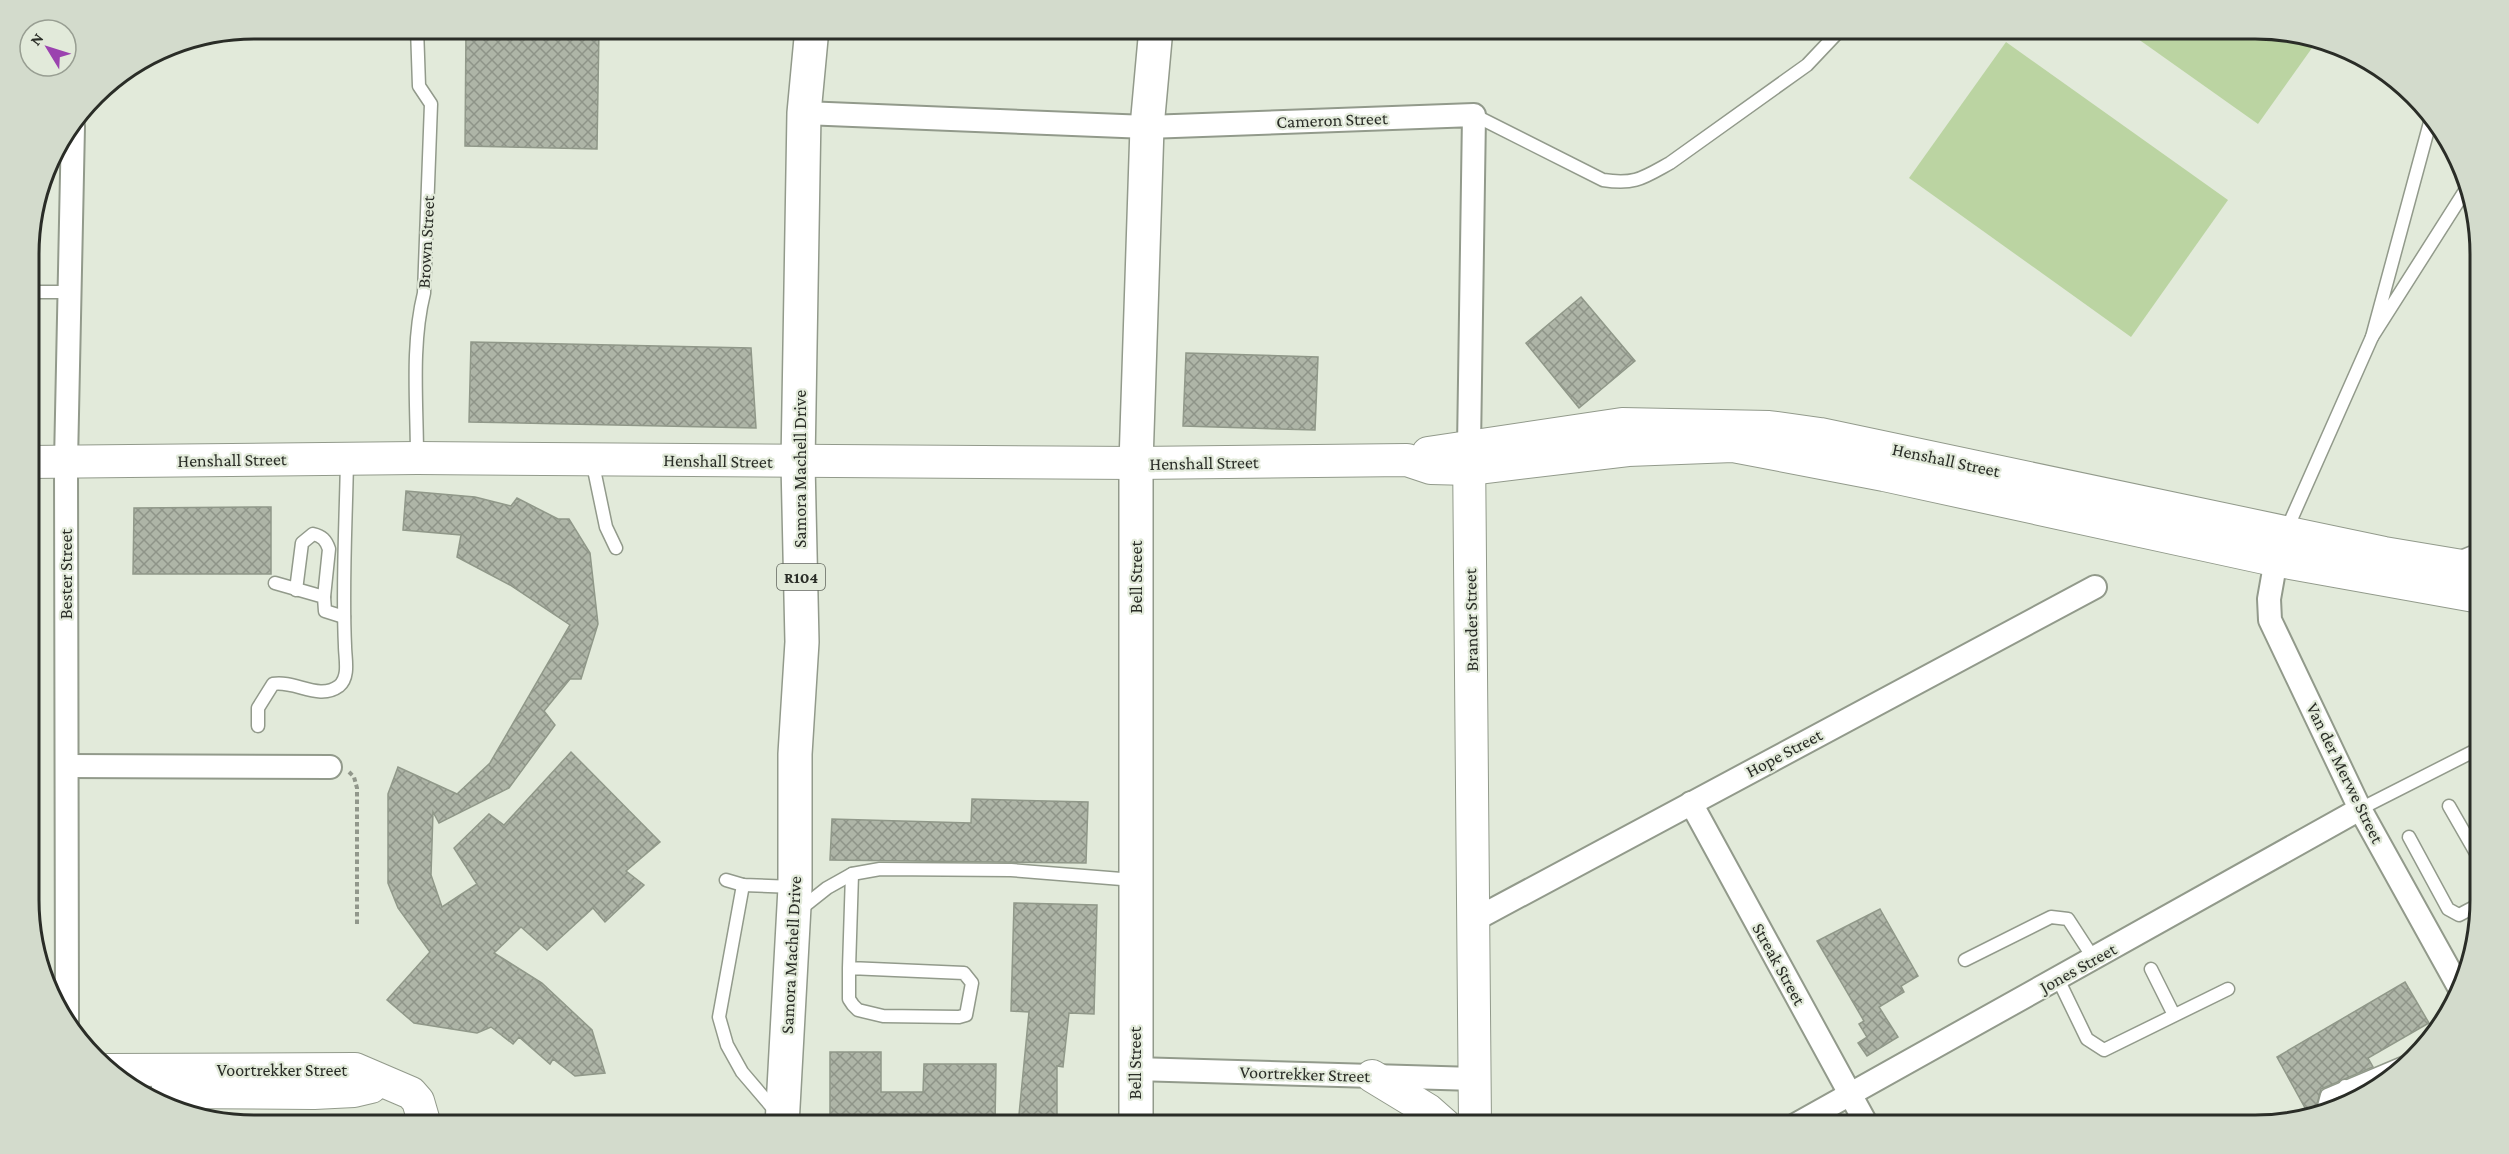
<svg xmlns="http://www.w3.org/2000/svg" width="2509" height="1154" viewBox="0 0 2509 1154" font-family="'Crimson Pro',serif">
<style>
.pitch{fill:#bbd4a2}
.building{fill:url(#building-cross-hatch);stroke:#909889;stroke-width:1.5}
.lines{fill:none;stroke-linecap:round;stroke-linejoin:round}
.lane-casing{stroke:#929a8b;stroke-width:15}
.street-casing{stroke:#929a8b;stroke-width:26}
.secondary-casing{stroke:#929a8b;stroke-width:34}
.primary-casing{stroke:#929a8b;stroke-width:36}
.path{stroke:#91978b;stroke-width:4;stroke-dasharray:4.5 3;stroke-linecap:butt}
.lane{stroke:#fff;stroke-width:12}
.street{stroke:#fff;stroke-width:22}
.secondary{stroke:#fff;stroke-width:32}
.primary{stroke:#fff;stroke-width:33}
.labels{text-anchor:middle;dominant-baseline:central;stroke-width:4.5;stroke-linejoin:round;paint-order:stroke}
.shield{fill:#e2eada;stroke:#61665d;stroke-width:1.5}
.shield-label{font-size:16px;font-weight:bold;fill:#2a2d27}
.street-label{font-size:18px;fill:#2a2d27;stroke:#e2eada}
.rim{fill:none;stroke:#2a2d27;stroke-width:3}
</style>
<defs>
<pattern id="building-cross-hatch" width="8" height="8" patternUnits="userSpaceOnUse" patternTransform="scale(1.5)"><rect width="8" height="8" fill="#aeb5a7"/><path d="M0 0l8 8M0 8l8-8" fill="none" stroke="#8e9488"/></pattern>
</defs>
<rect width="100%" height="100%" fill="#e2eada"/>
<!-- pitch -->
<g class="pitch">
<path d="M 2124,29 L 2255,29 L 2317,41 L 2258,124 Z"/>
<path d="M 2006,42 L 2228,200 L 2131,337 L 1909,178 Z"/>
</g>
<!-- building -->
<g class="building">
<path d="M 466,28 L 599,28 L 597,149 L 465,146 Z"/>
<path d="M 1581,297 L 1635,361 L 1579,408 L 1526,343 Z"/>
<path d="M 471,342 L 751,348 L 756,428 L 469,422 Z"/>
<path d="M 1186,353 L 1318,357 L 1315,430 L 1183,426 Z"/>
<path d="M 406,491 L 475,497 L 511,506 L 517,498 L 558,519 L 569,519 L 590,553 L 598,624 L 581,679 L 570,679 L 544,711 L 555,725 L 509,788 L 439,823 L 433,812 L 431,875 L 442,907 L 477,884 L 454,848 L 489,814 L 504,825 L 571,752 L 660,842 L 626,871 L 644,885 L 605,922 L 593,908 L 547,950 L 521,927 L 494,953 L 542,983 L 592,1030 L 605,1073 L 575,1076 L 553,1059 L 550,1064 L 519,1037 L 513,1044 L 491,1027 L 477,1033 L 414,1023 L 387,1000 L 430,952 L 398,908 L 388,883 L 388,794 L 398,767 L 457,794 L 490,763 L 570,625 L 510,585 L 457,557 L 461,535 L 403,530 Z"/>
<path d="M 271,507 L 271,574 L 133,574 L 134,508 Z"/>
<path d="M 972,799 L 1088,802 L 1086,863 L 830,860 L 832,819 L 971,823 Z"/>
<path d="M 1014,903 L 1097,905 L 1094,1014 L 1069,1013 L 1063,1067 L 1057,1066 L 1057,1125 L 1018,1125 L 1029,1012 L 1011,1011 Z"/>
<path d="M 1880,909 L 1918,976 L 1901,986 L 1904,992 L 1879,1007 L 1898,1037 L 1867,1056 L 1858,1043 L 1867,1037 L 1859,1024 L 1864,1021 L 1817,941 Z"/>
<path d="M 2405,982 L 2429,1023 L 2368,1058 L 2373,1067 L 2321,1089 L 2314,1116 L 2310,1117 L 2277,1057 Z"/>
<path d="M 830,1052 L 881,1052 L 881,1092 L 923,1092 L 924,1064 L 996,1064 L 995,1125 L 830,1125 Z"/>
<path d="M 2381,1081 L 2383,1085 L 2380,1087 L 2354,1100 L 2354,1093 Z"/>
</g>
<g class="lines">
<!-- lane casing -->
<g class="lane-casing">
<g id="lane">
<path d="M 417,28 L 419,86 L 431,104 L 424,293 C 411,345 417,404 417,457"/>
<path d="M 1474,115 L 1603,180 C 1635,185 1643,178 1670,163 L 1807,65 L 1842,28"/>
<path d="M 2432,115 L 2372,337 L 2468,186"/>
<path d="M 29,292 L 71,292"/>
<path d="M 592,460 L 606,527 L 616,548"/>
<path d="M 2286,531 L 2372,337"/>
<path d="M 2458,558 L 2480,549"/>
<path d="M 275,583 L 324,597 L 325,611 L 344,617"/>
<path d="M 296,590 L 302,543 L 313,534 C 322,536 326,540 329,549 L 324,597"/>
<path d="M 258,726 L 258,708 L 273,684 C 295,680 319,701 339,686 C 350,677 345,658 345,646 C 342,584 346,521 347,459"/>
<path d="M 2449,806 L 2480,860"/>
<path d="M 2360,809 L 2480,748"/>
<path d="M 2409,837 L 2448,909 L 2459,915 L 2480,904"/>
<path d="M 726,880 L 743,885 L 794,887"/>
<path d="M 743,885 L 719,1017 L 727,1045 L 742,1072 L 777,1113"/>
<path d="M 798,911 L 827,888 L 852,874 L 880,869 L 1011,870 L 1134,880"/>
<path d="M 1965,960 L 2051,917 L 2068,919 L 2094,959"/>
<path d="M 849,968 L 964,973 L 972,983 L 966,1015 L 959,1017 L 883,1016 L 858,1010 L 853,1005 L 849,999 L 849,968 L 852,874"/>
<path d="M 2151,969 L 2174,1015"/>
<path d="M 2058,979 L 2087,1039 L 2104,1050 L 2228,989"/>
<path d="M 2345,1086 L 2346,1104"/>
<path d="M 2322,1114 L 2327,1095 L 2410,1060"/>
</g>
</g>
<!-- street casing -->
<g class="street-casing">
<g id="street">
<path d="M 804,113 L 1147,127 L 1474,115 L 1469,447"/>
<path d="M 2278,548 L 2269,599 L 2270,620 L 2360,809 L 2461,991"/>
<path d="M 67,766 L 330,767"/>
<path d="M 1691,803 L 1867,1125"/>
<path d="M 1474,920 L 2095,587"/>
<path d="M 67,1022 L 66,462 L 73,126"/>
<path d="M 1135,1069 L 1475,1079"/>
<path d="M 1795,1125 L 2360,809"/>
</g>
</g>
<!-- secondary casing -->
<g class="secondary-casing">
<g id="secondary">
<path d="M 1469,448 L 1475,1125"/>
<path d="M 1428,453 L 1622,424 L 1769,427 L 1820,434 L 2384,553 L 2480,569"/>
<path d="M 29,462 L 417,458 L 1136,463 L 1407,460 L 1431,468 L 1469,469 L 1628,450 L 1733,446 L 1884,475 L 2274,560 L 2480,597"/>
<path d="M 108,1070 L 355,1069 L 411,1093 L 418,1101 L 425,1125"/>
<path d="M 1372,1076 L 1428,1110 L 1445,1125"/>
<path d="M 167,1092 L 314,1093 L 354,1091 L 371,1087"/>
</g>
</g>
<!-- primary casing -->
<g class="primary-casing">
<g id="primary">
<path d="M 782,1125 L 795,888 L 795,754 L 802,642 L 798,463 L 804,113 L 812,28"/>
<path d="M 1136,1125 L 1136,463 L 1147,127 L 1156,28"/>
</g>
</g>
<!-- path -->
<path class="path" d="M 349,772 L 354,777 L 357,788 L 357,924"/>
<!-- lane -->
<use href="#lane" class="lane"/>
<!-- street -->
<use href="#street" class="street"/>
<!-- secondary -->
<use href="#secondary" class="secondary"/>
<!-- primary -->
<use href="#primary" class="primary"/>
</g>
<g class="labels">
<!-- shield labels -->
<rect class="shield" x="777" y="564" width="48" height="26" rx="4.5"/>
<g class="shield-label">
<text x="801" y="577">R104</text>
</g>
<!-- street labels -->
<g class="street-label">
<text transform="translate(1332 120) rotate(-2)">Cameron Street</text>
<text transform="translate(426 242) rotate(-87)">Brown Street</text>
<text transform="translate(232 460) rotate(-1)">Henshall Street</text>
<text transform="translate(1946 460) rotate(12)">Henshall Street</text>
<text transform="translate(718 461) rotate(1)">Henshall Street</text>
<text transform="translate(1204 463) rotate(-1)">Henshall Street</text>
<text transform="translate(800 469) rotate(-90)">Samora Machell Drive</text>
<text transform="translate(66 574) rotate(-90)">Bester Street</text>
<text transform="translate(1136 577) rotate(-90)">Bell Street</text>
<text transform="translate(1471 620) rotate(-91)">Brander Street</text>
<text transform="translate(1784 753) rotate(-28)">Hope Street</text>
<text transform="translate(2345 773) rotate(64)">Van der Merwe Street</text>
<text transform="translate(791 955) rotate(-87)">Samora Machell Drive</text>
<text transform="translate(1779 964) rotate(61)">Streak Street</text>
<text transform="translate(2078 968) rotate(-29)">Jones Street</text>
<text transform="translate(1135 1063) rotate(-90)">Bell Street</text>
<text x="282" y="1070">Voortrekker Street</text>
<text transform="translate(1305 1074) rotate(2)">Voortrekker Street</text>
</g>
</g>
<!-- crop -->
<path d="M0 0H2509V1154H0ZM254 39H2255A215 215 0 0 1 2470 254V900A215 215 0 0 1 2255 1115H254A215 215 0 0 1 39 900V254A215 215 0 0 1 254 39Z" fill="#d3dbcc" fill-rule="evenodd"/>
<path class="rim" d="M254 39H2255A215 215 0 0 1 2470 254V900A215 215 0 0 1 2255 1115H254A215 215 0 0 1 39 900V254A215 215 0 0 1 254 39Z"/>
<!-- north arrow -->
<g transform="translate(48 48) rotate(308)"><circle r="28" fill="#e2eada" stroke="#989e92" stroke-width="1.5"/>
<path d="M0-4.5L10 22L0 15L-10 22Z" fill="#9b43af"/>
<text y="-9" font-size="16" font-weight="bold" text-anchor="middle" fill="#2a2d27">N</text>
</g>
</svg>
